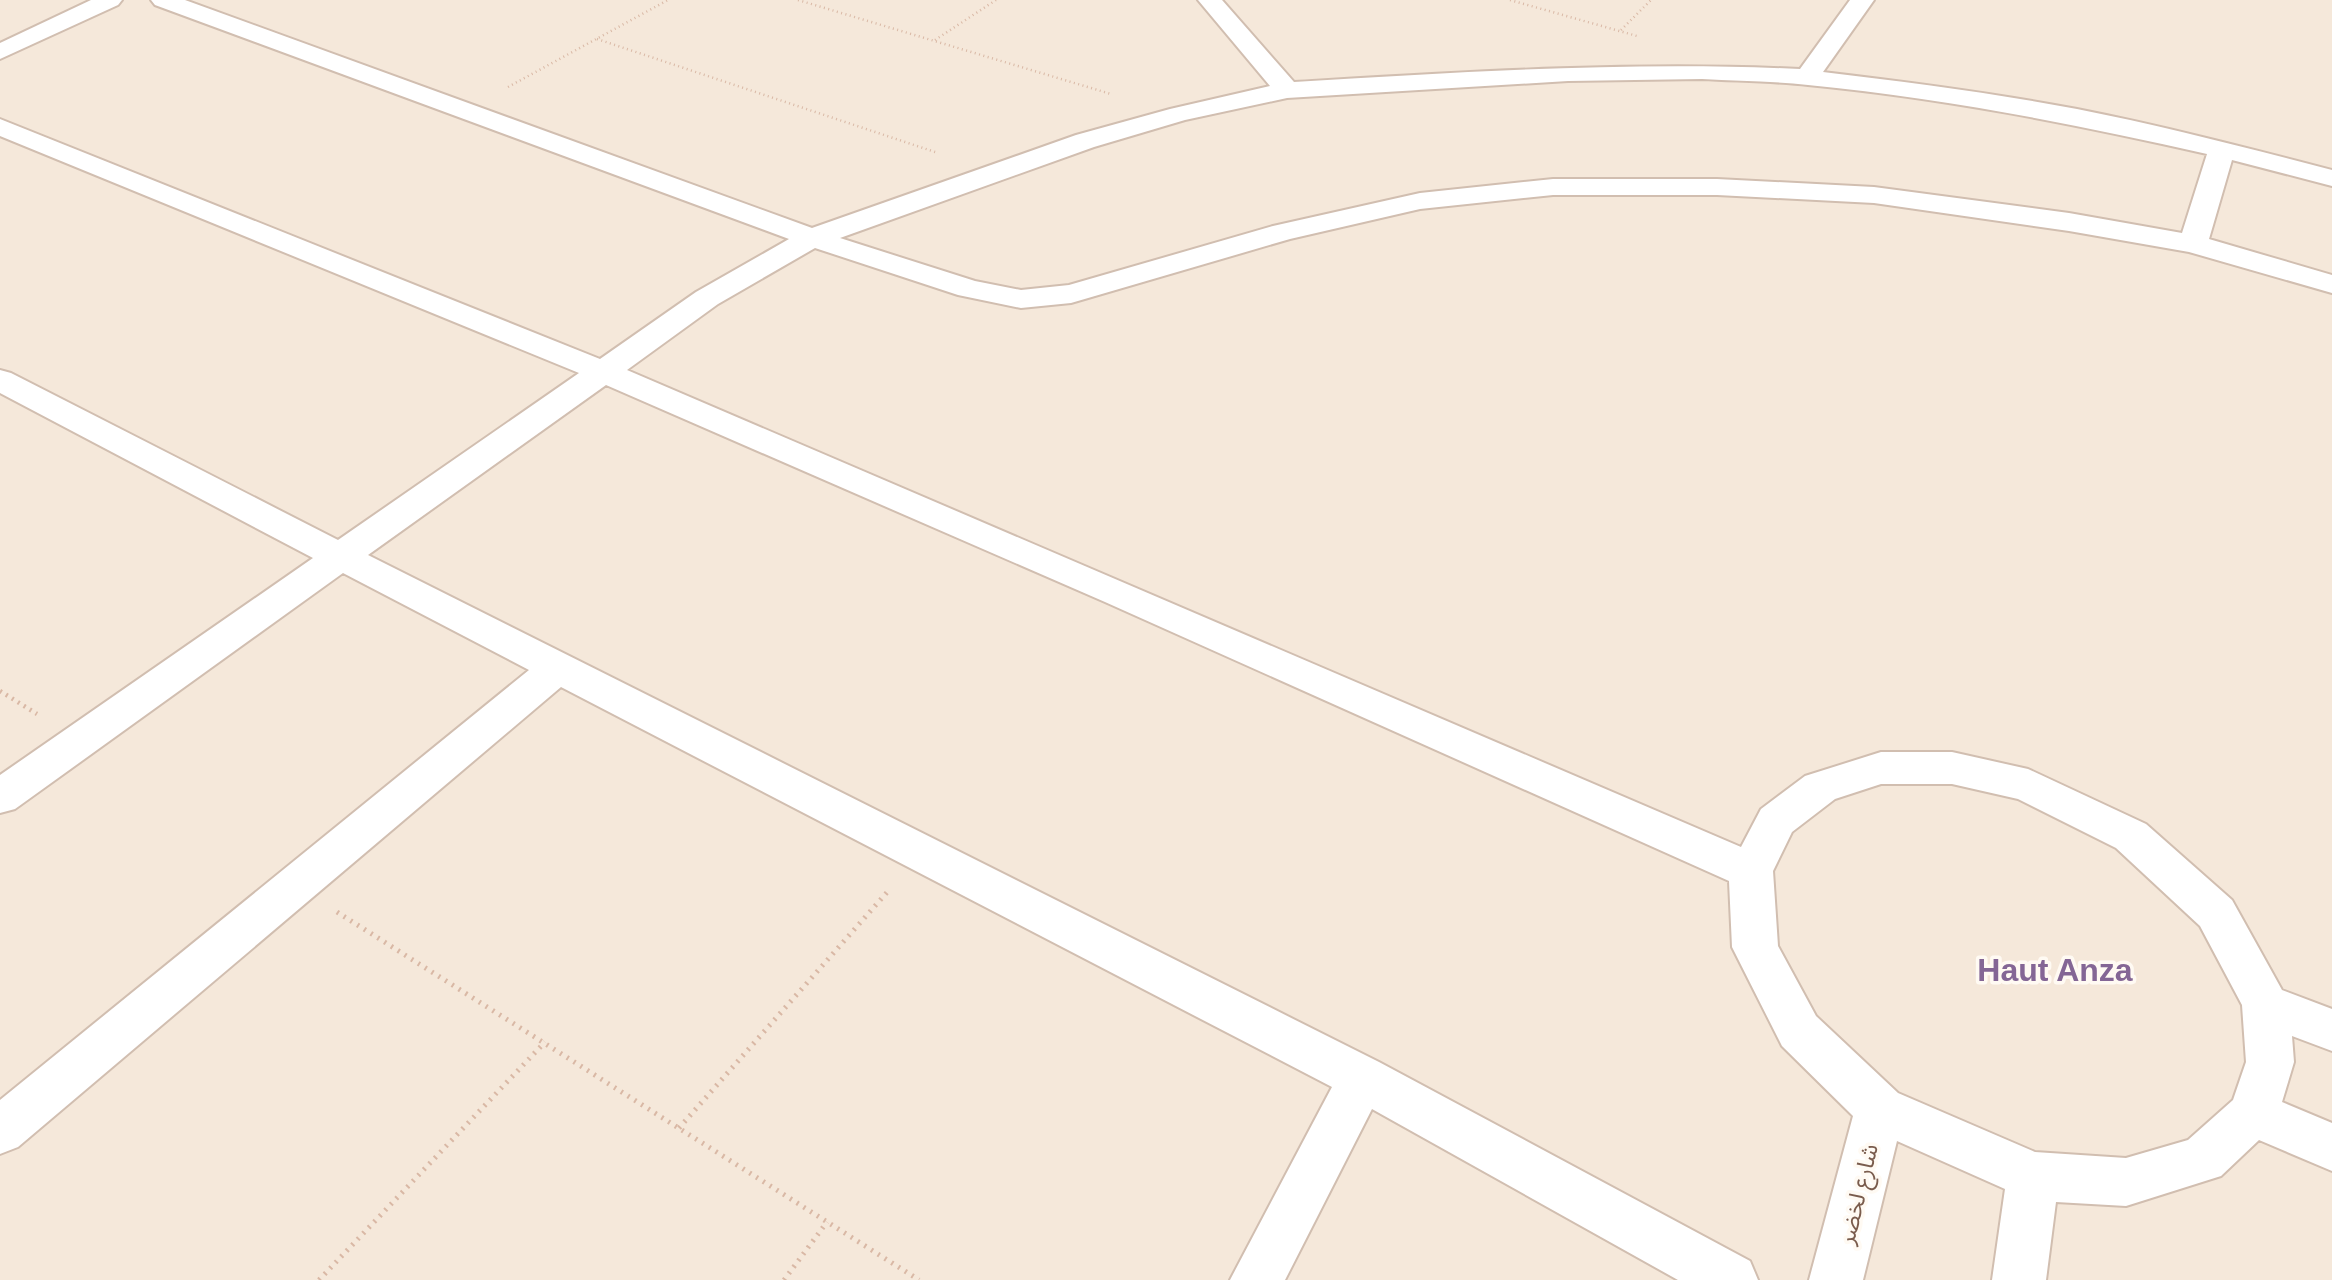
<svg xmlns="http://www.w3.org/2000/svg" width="2332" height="1280" viewBox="0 0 2332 1280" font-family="Arial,'Noto Sans Arabic',sans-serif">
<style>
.residential{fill:#f5e8da}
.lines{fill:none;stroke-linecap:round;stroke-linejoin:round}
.minor-casing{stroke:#d1beb0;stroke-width:4}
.path-far2{stroke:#d9b8a5;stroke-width:2.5;stroke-dasharray:1 3.5;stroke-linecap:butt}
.path-far1{stroke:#d9b8a5;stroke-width:4.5;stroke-dasharray:2 5;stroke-linecap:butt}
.path{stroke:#d9b8a5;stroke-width:5;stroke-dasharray:2 6;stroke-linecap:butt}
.minor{fill:#fff;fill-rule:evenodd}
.labels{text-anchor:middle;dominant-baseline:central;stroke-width:7;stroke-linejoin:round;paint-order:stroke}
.near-street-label{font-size:23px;fill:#7a5c4d;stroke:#fffaf3}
.near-district-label{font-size:32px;font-weight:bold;fill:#846695;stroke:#fffaf3}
</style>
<rect width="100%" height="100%" fill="#fdf6ec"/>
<!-- residential -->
<rect class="residential" x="0" y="0" width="2332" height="1280"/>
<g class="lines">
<!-- minor casing -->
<g class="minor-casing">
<g id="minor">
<path d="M 91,0 L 122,0 L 118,5 L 0,59 L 0,43 Z"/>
<path d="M 151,0 L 185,0 L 812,228 L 1076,135 L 1170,109 L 1270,86 L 1198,0 L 1222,0 L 1294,82 C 1463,72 1631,61 1800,69 L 1850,0 L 1874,0 L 1823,72 C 1908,82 1993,93 2077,109 C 2163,126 2248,148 2332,170 L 2332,186 L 2232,160 L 2209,239 L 2332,275 L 2332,293 L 2189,252 L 2069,231 L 1874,203 L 1717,195 L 1553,195 L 1420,209 L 1290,239 L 1071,303 L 1021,308 L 958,295 L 815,248 L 718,304 L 627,370 L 1741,847 L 1761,809 L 1805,776 L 1881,752 L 1952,752 L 2028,769 L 2146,824 L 2232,900 L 2282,990 L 2332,1009 L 2332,1051 L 2292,1036 L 2294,1062 L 2282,1102 L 2332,1123 L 2332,1171 L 2259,1140 L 2221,1176 L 2126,1206 L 2056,1202 L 2046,1280 L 1992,1280 L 2005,1189 L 1897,1141 L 1863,1280 L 1809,1280 L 1853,1116 L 1782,1046 L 1732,947 L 1729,881 L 1105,602 L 606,385 L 368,555 L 1379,1062 L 1750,1261 L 1758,1280 L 1678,1280 L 1372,1109 L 1285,1280 L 1230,1280 L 1332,1087 L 561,687 L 18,1147 L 0,1154 L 0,1100 L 529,670 L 343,573 L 15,809 L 0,813 L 0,775 L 313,558 L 0,393 L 0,370 L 11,373 L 338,540 L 579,373 L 0,136 L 0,119 L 600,359 L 696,292 L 789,239 L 155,5 ZM 1702,79 C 1737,81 1773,81 1808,85 C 1943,98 2075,124 2207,154 L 2182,233 L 2069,213 L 1874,187 L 1717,179 L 1553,179 L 1420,193 L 1273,226 L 1069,285 L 1021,290 L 975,281 L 840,238 L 1094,147 L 1185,120 L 1287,98 L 1568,81 ZM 1881,784 L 1952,784 L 2018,799 L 2116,848 L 2200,926 L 2242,1005 L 2246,1062 L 2233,1100 L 2188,1140 L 2126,1158 L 2035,1152 L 1898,1093 L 1816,1016 L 1778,946 L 1773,871 L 1792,832 L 1835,799 Z"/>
</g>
</g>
<!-- path-far2 -->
<g class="path-far2">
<path d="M 798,0 L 1111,94"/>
<path d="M 1510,0 L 1637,36"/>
<path d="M 1621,30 L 1651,0"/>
<path d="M 597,39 L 938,153"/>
<path d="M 935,40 L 996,0"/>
<path d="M 508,87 L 668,0"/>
</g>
<!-- path-far1 -->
<path class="path-far1" d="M 0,691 L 37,714"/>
<!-- path -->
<g class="path">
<path d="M 337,912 L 919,1280"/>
<path d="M 679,1128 L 889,890"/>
<path d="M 319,1280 L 545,1042"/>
<path d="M 784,1280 L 827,1222"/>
</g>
<!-- minor -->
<use href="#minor" class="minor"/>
</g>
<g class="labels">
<!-- near-street labels -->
<g class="near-street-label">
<text transform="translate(1858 1194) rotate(-76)">شارع لخضر</text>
</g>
<!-- near-district labels -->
<g class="near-district-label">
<text x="2055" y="970">Haut Anza</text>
</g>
</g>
</svg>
